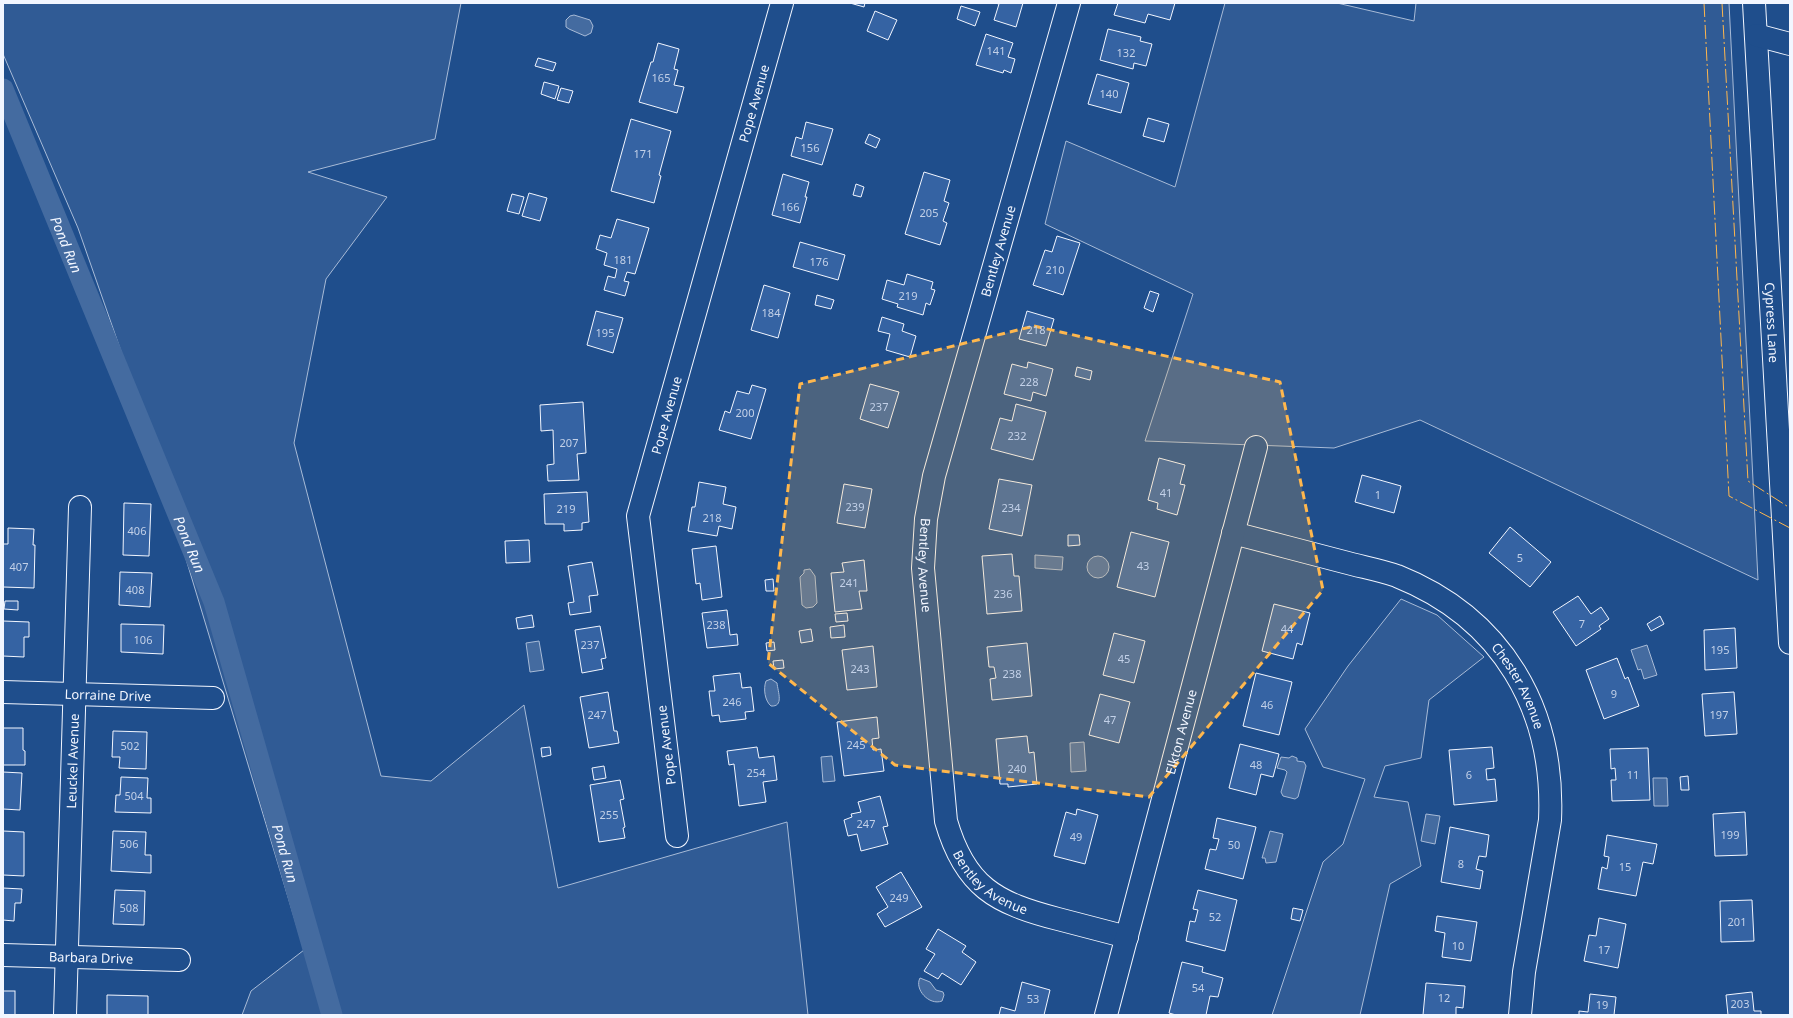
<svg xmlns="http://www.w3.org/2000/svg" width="1793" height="1018" viewBox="0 0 1793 1018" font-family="'Noto Sans',sans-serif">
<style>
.built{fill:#305b95;stroke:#a8bbd7}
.water{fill:#446ba0;stroke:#a8bbd7}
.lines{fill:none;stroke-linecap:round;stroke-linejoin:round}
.canal{stroke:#446ba0;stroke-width:21}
.building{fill:#3563a3;stroke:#f2f6ff}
.minor-casing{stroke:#f2f6ff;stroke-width:24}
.minor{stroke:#1f4e8c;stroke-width:22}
.power{stroke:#ffb74d;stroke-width:1;stroke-dasharray:14 3 2 3;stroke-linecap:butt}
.marked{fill:#ffb74d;fill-opacity:0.2;stroke:#ffb74d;stroke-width:3;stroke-dasharray:8 5;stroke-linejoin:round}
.labels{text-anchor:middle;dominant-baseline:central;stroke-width:3;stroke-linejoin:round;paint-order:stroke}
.number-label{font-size:11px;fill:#c3d1e8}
.street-label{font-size:13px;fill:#f2f6ff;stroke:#1f4e8c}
.water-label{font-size:14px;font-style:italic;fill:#f2f6ff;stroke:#1f4e8c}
</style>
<rect width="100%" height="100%" fill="#1f4e8c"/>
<!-- built -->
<g class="built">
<path d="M 3,3 L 461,3 L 435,139 L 308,172 L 387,197 L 326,279 L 294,443 L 381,776 L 431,781 L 524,705 L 558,888 L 787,822 L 808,1015 L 242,1015 L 251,991 L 304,950 L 138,400 L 78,228 L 3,54 Z"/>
<path d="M 1225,3 L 1337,3 L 1414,21 L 1416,3 L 1729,3 L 1758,580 L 1420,420 L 1334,448 L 1145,441 L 1193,294 L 1045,224 L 1066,141 L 1175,187 Z"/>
<path d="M 1401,599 L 1437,615 L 1484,657 L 1429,700 L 1421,758 L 1385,766 L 1374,797 L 1408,802 L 1421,866 L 1390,884 L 1360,1015 L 1272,1015 L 1323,862 L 1343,844 L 1365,779 L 1323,767 L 1305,729 L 1348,666 Z"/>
</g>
<!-- water -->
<g class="water">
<path d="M 574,15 L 590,20 L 593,26 L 591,33 L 585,36 L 569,29 L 566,27 L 566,20 L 570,16 Z"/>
<path d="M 1035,555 L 1063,557 L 1062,570 L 1035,568 Z"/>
<circle cx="1098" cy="567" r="11"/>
<path d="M 810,569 L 815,576 L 817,603 L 813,607 L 806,608 L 802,605 L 800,577 L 804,573 L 804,570 Z"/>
<path d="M 539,641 L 544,670 L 530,672 L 526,643 Z"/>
<path d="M 1647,645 L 1657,675 L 1644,679 L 1641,669 L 1638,670 L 1631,650 Z"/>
<path d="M 771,679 L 777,683 C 778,692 784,707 771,706 C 765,701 763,689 766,681 Z"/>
<path d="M 1084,742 L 1086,771 L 1071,772 L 1070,743 Z"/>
<path d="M 832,756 L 835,781 L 823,782 L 821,757 Z"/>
<path d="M 1292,756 L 1297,758 L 1297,761 L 1304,762 L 1306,766 L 1298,797 L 1295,799 L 1283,796 L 1281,792 L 1287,772 L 1285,770 L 1277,768 L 1281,757 L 1289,758 Z"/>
<path d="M 1653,778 L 1667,778 L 1668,806 L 1654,806 Z"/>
<path d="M 1426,814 L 1440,816 L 1435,844 L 1421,841 Z"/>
<path d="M 1270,831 L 1283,834 L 1276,862 L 1266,863 L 1265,858 L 1262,858 Z"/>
<path d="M 920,978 L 930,982 L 936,990 L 943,992 L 944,995 L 942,1001 C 929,1006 914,989 920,978 Z"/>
</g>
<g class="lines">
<!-- canal -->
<path class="canal" id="s1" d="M 3,89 L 214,602 L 332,1015"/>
</g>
<!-- building -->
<g class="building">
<path d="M 850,3 L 865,3 L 864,7 Z"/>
<path d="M 995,3 L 1023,3 L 1016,27 L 994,20 L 999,4 Z"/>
<path d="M 1118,3 L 1175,3 L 1170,20 L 1148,14 L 1145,23 L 1114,15 Z"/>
<path d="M 961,6 L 980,12 L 975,26 L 957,19 Z"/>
<path d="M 875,11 L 897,20 L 888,40 L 867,31 Z"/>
<path d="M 1108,29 L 1141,37 L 1140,41 L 1152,44 L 1146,66 L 1134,63 L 1133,69 L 1100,60 Z"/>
<path d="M 986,34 L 1013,43 L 1008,57 L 1015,59 L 1011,73 L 1004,70 L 1003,73 L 976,65 Z"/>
<path d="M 658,43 L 679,49 L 674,69 L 678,70 L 674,85 L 684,87 L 677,113 L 639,102 L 651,62 L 653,62 Z"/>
<path d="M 538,58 L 556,63 L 553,71 L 535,66 Z"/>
<path d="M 1097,74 L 1129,83 L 1121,113 L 1088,104 Z"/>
<path d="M 544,82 L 559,86 L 555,99 L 541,94 Z"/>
<path d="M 561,88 L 573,91 L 569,103 L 557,100 Z"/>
<path d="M 1148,118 L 1169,124 L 1164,142 L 1143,136 Z"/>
<path d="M 631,119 L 671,131 L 659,175 L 661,176 L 654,203 L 611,191 Z"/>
<path d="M 806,122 L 833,129 L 822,165 L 791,156 L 796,137 L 802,139 Z"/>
<path d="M 869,134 L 880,139 L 876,148 L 865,143 Z"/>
<path d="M 924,172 L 950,180 L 944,201 L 949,203 L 943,221 L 947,223 L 940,245 L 905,234 Z"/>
<path d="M 783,174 L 809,182 L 805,197 L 807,197 L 800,223 L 772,215 Z"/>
<path d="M 856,184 L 864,187 L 861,197 L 853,195 Z"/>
<path d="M 529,193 L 547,198 L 540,221 L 522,216 Z"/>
<path d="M 512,194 L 524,197 L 519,214 L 507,211 Z"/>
<path d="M 617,219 L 649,228 L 635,274 L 627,272 L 624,281 L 629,282 L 625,296 L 604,290 L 608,276 L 615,278 L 617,269 L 604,265 L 607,253 L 596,249 L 600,235 L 611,238 Z"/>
<path d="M 1057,236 L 1080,243 L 1063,295 L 1033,285 L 1045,250 L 1052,252 Z"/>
<path d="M 800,242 L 845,255 L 838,280 L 793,267 Z"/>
<path d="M 907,274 L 933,282 L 931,289 L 935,290 L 930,305 L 926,303 L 923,315 L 897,307 L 898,304 L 882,299 L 887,280 L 904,285 Z"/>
<path d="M 764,285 L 790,293 L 778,338 L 751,330 Z"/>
<path d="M 1150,291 L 1159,294 L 1153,312 L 1144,308 Z"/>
<path d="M 817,295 L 834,300 L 831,309 L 815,305 Z"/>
<path d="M 596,311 L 623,318 L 613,353 L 587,345 Z"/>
<path d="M 1027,311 L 1054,319 L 1046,346 L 1019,339 Z"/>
<path d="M 882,317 L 904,324 L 902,331 L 916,336 L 910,357 L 886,350 L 890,334 L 878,331 Z"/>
<path d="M 1028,362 L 1053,369 L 1046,396 L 1033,392 L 1031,401 L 1004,394 L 1012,364 L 1027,368 Z"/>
<path d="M 1077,367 L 1092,371 L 1090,380 L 1075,376 Z"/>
<path d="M 870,384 L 899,392 L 888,428 L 860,419 Z"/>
<path d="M 752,385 L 766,389 L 751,439 L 719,430 L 725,411 L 730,413 L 737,391 L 749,394 Z"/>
<path d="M 583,402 L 586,453 L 577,454 L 579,480 L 548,481 L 547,465 L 554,464 L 553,430 L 541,431 L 540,405 Z"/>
<path d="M 1016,404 L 1046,412 L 1033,460 L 991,449 L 1000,418 L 1012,421 Z"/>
<path d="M 1159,458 L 1185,465 L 1180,484 L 1185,485 L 1177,515 L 1157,509 L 1158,503 L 1148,500 Z"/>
<path d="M 1362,475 L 1401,486 L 1394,513 L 1355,502 Z"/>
<path d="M 999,479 L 1032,485 L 1022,536 L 989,529 Z"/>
<path d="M 699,482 L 726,487 L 723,504 L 736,507 L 732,529 L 719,526 L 717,536 L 688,531 L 692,507 L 695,507 Z"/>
<path d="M 844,484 L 872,489 L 865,528 L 837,523 Z"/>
<path d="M 587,492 L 589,522 L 582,523 L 582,530 L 564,531 L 564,524 L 545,524 L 544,494 Z"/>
<path d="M 124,503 L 151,504 L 149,556 L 123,555 Z"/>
<path d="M 1510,527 L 1551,562 L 1530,587 L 1489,553 Z"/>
<path d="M 8,528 L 34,529 L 33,545 L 35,545 L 34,588 L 3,587 L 3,544 L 8,544 Z"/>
<path d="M 1131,532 L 1169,542 L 1155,597 L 1117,587 Z"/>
<path d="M 1068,535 L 1079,535 L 1080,545 L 1068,546 Z"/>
<path d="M 529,540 L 530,562 L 506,563 L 505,541 Z"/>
<path d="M 716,546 L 722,597 L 702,600 L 700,583 L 696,584 L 692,549 Z"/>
<path d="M 1012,554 L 1014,576 L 1019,576 L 1022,611 L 987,614 L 982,556 Z"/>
<path d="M 864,560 L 867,591 L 859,591 L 862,609 L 835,612 L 831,573 L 844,572 L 842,563 Z"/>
<path d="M 592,562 L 598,595 L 589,596 L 591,612 L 570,615 L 568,603 L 574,602 L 568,566 Z"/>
<path d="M 120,572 L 152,573 L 150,607 L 119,605 Z"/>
<path d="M 773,579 L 774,591 L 766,591 L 765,580 Z"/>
<path d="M 1578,596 L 1591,614 L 1601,607 L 1609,619 L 1599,626 L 1601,629 L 1576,646 L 1553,612 Z"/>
<path d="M 5,601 L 18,601 L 18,610 L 4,609 Z"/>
<path d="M 1274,604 L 1310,613 L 1302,645 L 1297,643 L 1293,659 L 1262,651 Z"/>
<path d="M 727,610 L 730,635 L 737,634 L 738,645 L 707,648 L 702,613 Z"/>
<path d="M 847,613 L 848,621 L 836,622 L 835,614 Z"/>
<path d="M 532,615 L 534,627 L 518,629 L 516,618 Z"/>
<path d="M 1660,616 L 1664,624 L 1651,631 L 1647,624 Z"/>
<path d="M 3,621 L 29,622 L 29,637 L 24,637 L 24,657 L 3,656 Z"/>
<path d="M 121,624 L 164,625 L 163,654 L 121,652 Z"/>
<path d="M 844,625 L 845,637 L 831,638 L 830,627 Z"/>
<path d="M 600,626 L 606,658 L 601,659 L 603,669 L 582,673 L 575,630 Z"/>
<path d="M 1735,628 L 1737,668 L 1705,670 L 1704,630 Z"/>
<path d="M 811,629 L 813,641 L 801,643 L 799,631 Z"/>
<path d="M 1114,633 L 1145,641 L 1134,683 L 1103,675 Z"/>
<path d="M 774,642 L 775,650 L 767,651 L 766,643 Z"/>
<path d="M 1027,643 L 1032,696 L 992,700 L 990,679 L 996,678 L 994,667 L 989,667 L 987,647 Z"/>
<path d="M 873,646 L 877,687 L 847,690 L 842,650 Z"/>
<path d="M 1617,658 L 1625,679 L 1628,677 L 1639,706 L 1604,719 L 1586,670 Z"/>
<path d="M 783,660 L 784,668 L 774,669 L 773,661 Z"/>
<path d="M 740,673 L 742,688 L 751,687 L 754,711 L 745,712 L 746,719 L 720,722 L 719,715 L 712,716 L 709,691 L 715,691 L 713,676 Z"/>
<path d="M 1256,673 L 1292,682 L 1279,735 L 1243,726 Z"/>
<path d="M 608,692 L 614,731 L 617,731 L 619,743 L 589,748 L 580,697 Z"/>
<path d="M 1734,692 L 1737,734 L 1705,736 L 1702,694 Z"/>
<path d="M 1100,694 L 1130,702 L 1119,743 L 1089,735 Z"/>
<path d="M 877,717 L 879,738 L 872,739 L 873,750 L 881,749 L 884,771 L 844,776 L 837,722 Z"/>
<path d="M 3,728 L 23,728 L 23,750 L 25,751 L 25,765 L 3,765 Z"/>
<path d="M 113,731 L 147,732 L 146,769 L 119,768 L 120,757 L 112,757 Z"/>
<path d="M 1027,736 L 1029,753 L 1034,752 L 1037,784 L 1008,787 L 1008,784 L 1000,784 L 996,739 Z"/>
<path d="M 1240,744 L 1279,754 L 1273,777 L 1261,774 L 1256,795 L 1229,788 Z"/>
<path d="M 550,747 L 551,755 L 542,757 L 541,748 Z"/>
<path d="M 757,747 L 759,758 L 774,756 L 777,780 L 763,782 L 766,802 L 739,806 L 734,764 L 729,765 L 727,751 Z"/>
<path d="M 1492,747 L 1494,768 L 1486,769 L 1487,780 L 1495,779 L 1497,801 L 1454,805 L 1449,750 Z"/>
<path d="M 1648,748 L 1650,800 L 1612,801 L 1611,780 L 1616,780 L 1615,768 L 1611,769 L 1610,749 Z"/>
<path d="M 604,766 L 606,778 L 594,780 L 592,768 Z"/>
<path d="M 3,772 L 22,773 L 20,810 L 3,809 Z"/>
<path d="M 1688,776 L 1689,790 L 1681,790 L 1680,777 Z"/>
<path d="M 121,777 L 148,778 L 147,798 L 151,798 L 151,813 L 115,812 L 116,795 L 120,795 Z"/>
<path d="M 620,780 L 624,799 L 620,800 L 625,827 L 623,828 L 625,838 L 599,842 L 590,785 Z"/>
<path d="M 880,796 L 888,826 L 883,827 L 888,844 L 861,851 L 857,834 L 848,836 L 844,820 L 852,817 L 851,814 L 861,812 L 858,802 Z"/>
<path d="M 1077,809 L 1098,815 L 1085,864 L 1054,856 L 1066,812 L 1076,815 Z"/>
<path d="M 1745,812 L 1747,855 L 1715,856 L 1713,814 Z"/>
<path d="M 1217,818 L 1256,827 L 1243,879 L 1205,869 L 1210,849 L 1216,850 L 1219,839 L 1213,838 Z"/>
<path d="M 1450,827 L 1489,835 L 1486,857 L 1479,856 L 1476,869 L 1483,871 L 1480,889 L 1441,882 Z"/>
<path d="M 3,831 L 24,832 L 24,876 L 3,875 Z"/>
<path d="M 113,831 L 146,832 L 145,855 L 151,855 L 151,873 L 111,871 Z"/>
<path d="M 1607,835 L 1657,844 L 1653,864 L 1643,862 L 1636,896 L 1598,889 L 1602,867 L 1607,869 L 1609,857 L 1604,856 Z"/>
<path d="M 901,872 L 922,907 L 885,927 L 877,914 L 888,907 L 876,887 Z"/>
<path d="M 3,888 L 22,889 L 21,903 L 15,903 L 14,921 L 3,920 Z"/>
<path d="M 115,890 L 145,891 L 144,925 L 113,924 Z"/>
<path d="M 1198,890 L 1237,900 L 1225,951 L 1186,941 L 1190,921 L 1195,922 L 1198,910 L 1193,909 Z"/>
<path d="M 1752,900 L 1754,941 L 1721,942 L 1720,901 Z"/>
<path d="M 1293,908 L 1303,910 L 1300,921 L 1291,919 Z"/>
<path d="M 1437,916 L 1477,922 L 1471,961 L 1442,957 L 1445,933 L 1435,931 Z"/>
<path d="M 1599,918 L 1626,924 L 1618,968 L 1584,961 L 1589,935 L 1596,936 Z"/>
<path d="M 938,929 L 966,946 L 962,952 L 976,962 L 961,985 L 942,973 L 938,979 L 924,971 L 935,954 L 926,949 Z"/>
<path d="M 1182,962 L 1203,967 L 1202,972 L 1223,978 L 1218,997 L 1210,996 L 1206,1015 L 1176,1015 L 1169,1013 Z"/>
<path d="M 1022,982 L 1050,990 L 1044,1015 L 999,1015 L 1001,1007 L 1015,1011 Z"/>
<path d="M 1426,983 L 1465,986 L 1463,1008 L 1456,1007 L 1456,1015 L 1423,1015 Z"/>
<rect x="3" y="991" width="12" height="24"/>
<path d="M 1752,992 L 1754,1011 L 1761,1011 L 1761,1015 L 1728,1015 L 1726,995 Z"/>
<path d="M 1590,994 L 1616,997 L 1614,1015 L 1617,1015 L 1579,1015 L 1579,1011 L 1588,1012 Z"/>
<path d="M 107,995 L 148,996 L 148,1015 L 107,1015 Z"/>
</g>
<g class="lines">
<!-- minor casing -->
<g class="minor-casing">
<g id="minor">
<path id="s2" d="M 1069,3 L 934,476 L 926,519 L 923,568 L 946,821 C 965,887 996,903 1058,919 C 1081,925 1104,931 1127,937"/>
<path id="s3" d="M 1754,3 L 1790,643"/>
<path d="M 1756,35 L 1790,44"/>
<path id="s4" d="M 1233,533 C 1270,543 1307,552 1344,562 C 1362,567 1380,570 1397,576 C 1502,618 1555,709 1550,820 L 1524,972 L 1520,1015"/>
<path id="s5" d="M 3,692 L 213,698"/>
<path id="s6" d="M 677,836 L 638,516 L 782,3"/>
<path id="s7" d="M 3,955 L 179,960"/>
<path id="s8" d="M 65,1015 L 80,507"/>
<path id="s9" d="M 1106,1015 L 1256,447"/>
</g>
</g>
<!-- minor -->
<use href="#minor" class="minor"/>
<!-- power -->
<g class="power">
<path d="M 1704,3 L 1729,496 L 1790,528"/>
<path d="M 1722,3 L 1748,481 L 1790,508"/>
</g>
</g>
<!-- marked area -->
<path class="marked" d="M 1034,326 L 1280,382 L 1323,590 L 1149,797 L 895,765 L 768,663 L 800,384 Z"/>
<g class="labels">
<!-- number labels -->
<g class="number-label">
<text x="996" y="50">141</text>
<text x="1126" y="52">132</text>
<text x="661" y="77">165</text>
<text x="1109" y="93">140</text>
<text x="810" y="147">156</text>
<text x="643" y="153">171</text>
<text x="790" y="206">166</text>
<text x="929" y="212">205</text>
<text x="623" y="259">181</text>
<text x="819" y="261">176</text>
<text x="1055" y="269">210</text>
<text x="908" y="295">219</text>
<text x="771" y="312">184</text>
<text x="1036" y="329">218</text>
<text x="605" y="332">195</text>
<text x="1029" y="381">228</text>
<text x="879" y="406">237</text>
<text x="745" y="412">200</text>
<text x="1017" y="435">232</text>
<text x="569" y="442">207</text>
<text x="1166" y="492">41</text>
<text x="1378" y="494">1</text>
<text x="855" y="506">239</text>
<text x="1011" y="507">234</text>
<text x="566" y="508">219</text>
<text x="712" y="517">218</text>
<text x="137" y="530">406</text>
<text x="1520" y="557">5</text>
<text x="1143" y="565">43</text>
<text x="19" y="566">407</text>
<text x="849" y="582">241</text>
<text x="135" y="589">408</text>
<text x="1003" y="593">236</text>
<text x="1582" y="623">7</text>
<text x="716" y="624">238</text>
<text x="1287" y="628">44</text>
<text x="143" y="639">106</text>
<text x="590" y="644">237</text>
<text x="1720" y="649">195</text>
<text x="1124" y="658">45</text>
<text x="860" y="668">243</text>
<text x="1012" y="673">238</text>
<text x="1614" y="693">9</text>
<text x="732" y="701">246</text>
<text x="1267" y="704">46</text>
<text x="597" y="714">247</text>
<text x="1719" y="714">197</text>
<text x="1110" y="719">47</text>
<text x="856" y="744">245</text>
<text x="130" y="745">502</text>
<text x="1256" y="764">48</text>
<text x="1017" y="768">240</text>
<text x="756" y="772">254</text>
<text x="1469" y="774">6</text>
<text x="1633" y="774">11</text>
<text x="134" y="795">504</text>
<text x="609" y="814">255</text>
<text x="866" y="823">247</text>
<text x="1730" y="834">199</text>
<text x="1076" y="836">49</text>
<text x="129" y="843">506</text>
<text x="1234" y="844">50</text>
<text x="1461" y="863">8</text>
<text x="1625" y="866">15</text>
<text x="899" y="897">249</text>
<text x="129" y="907">508</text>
<text x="1215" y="916">52</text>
<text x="1737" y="921">201</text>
<text x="1458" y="945">10</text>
<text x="1604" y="949">17</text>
<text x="1198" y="987">54</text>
<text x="1444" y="997">12</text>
<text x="1033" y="998">53</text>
<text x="1740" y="1003">203</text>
<text x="1602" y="1004">19</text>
</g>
<!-- street labels -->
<g class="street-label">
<text stroke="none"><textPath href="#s6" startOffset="751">Pope Avenue</textPath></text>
<text transform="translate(998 251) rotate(-74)">Bentley Avenue</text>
<text stroke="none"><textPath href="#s3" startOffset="320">Cypress Lane</textPath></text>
<text stroke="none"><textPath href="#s6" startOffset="427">Pope Avenue</textPath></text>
<text stroke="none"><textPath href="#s2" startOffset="582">Bentley Avenue</textPath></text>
<text stroke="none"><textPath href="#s4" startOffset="338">Chester Avenue</textPath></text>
<text stroke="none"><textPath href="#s5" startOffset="105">Lorraine Drive</textPath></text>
<text stroke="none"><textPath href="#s9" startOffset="293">Elkton Avenue</textPath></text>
<text transform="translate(666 745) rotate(-97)">Pope Avenue</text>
<text stroke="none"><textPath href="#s8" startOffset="254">Leuckel Avenue</textPath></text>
<text stroke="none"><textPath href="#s2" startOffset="918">Bentley Avenue</textPath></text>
<text stroke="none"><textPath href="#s7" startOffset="88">Barbara Drive</textPath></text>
</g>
<!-- water labels -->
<g class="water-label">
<text stroke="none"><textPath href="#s1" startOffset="168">Pond Run</textPath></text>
<text stroke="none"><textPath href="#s1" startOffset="492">Pond Run</textPath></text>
<text stroke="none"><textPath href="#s1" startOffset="816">Pond Run</textPath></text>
</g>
</g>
<!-- border -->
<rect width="1793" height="1018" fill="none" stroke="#f2f6ff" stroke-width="8"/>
</svg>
